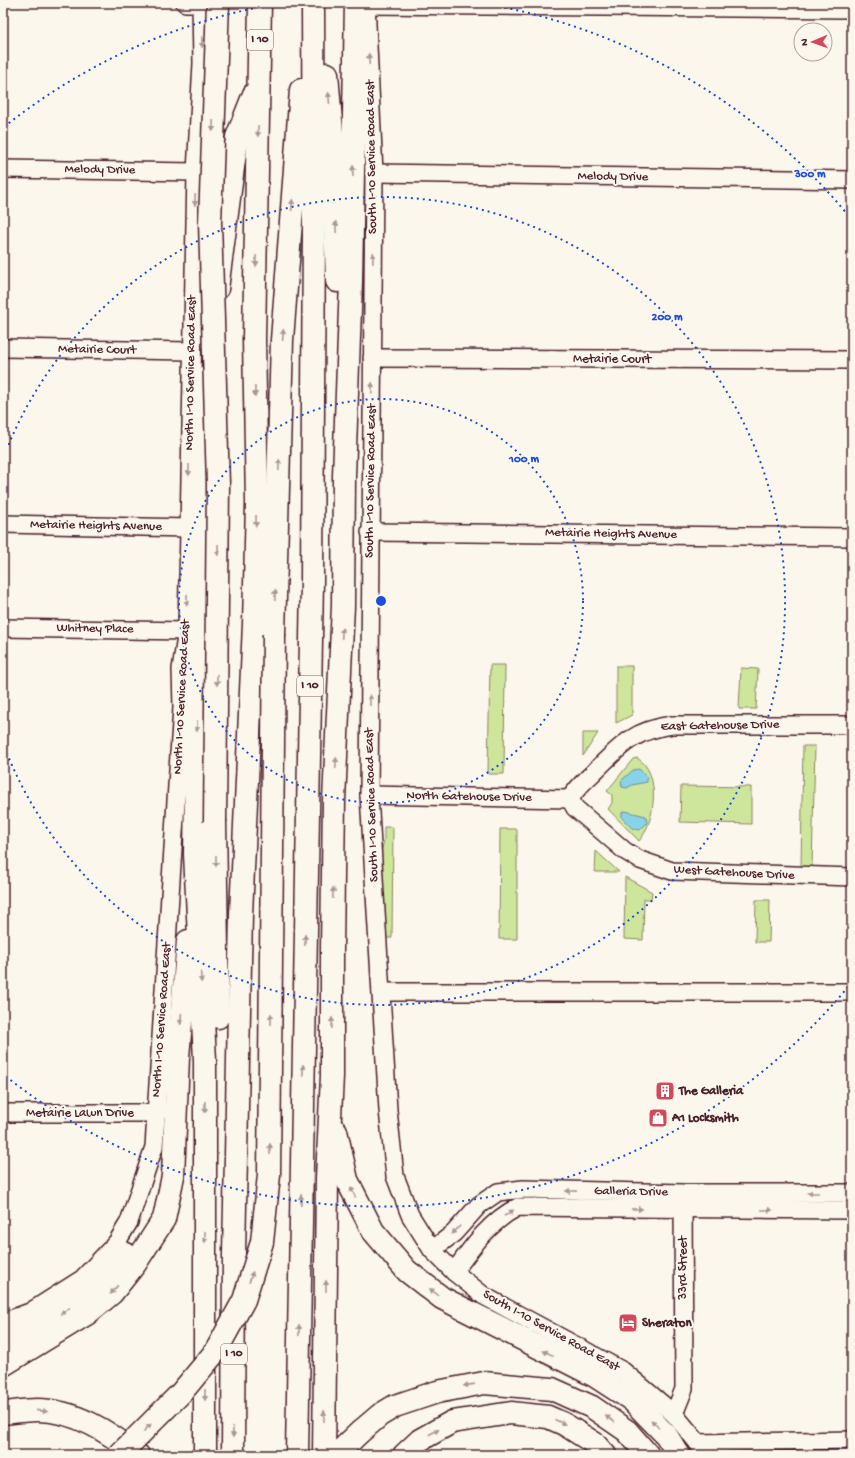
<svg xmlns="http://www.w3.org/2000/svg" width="855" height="1458" viewBox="0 0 855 1458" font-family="'Gochi Hand',sans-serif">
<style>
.green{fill:#cee69b;stroke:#8c8263}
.water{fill:#88d3e8;stroke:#6f8b9c}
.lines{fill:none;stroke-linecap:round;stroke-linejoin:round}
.minor-casing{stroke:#4a1f2b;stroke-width:20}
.highway-casing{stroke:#4a1f2b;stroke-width:25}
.minor{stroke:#fbf7ec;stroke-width:17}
.highway{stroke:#fbf7ec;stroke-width:22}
.highway-bridge-casing{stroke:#4a1f2b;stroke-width:25;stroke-linecap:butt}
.highway-bridge{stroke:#fbf7ec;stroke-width:22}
.oneway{fill:#ab9695}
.ring{fill:none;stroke:#1d4ed8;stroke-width:2;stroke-dasharray:2 4}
.labels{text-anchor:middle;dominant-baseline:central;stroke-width:4;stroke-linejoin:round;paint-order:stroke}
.shield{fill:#fbf7ec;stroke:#7f6065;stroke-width:1}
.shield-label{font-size:12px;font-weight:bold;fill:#4a1f2b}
.street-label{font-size:13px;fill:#4a1f2b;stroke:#fbf7ec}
.poi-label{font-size:13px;font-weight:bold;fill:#4a1f2b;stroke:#fbf7ec;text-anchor:start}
.centre{fill:#1d4ed8;stroke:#fbf7ec;stroke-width:2}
.ring-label{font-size:12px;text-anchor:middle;font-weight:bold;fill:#1d4ed8;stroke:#fbf7ec;stroke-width:4;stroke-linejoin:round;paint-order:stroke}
</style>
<rect width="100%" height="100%" fill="#fbf7ec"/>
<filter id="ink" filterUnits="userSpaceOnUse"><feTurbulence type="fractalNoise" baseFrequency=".025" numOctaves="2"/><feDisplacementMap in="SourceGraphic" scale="8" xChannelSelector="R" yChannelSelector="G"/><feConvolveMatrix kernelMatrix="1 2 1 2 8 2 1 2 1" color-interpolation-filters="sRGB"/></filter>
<g filter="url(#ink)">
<!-- green -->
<g class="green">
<path d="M 490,665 L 505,665 L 504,774 L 488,774 Z"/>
<path d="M 616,666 L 632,666 L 632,715 L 616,723 Z"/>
<path d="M 741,668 L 758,669 L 756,709 L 739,709 Z"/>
<path d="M 583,733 L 598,733 L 583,756 Z"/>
<path d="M 803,746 L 815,746 L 812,867 L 801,867 Z"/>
<path d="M 637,758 C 662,772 655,823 639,841 L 608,809 L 612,803 L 612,795 L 607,791 L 633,759 Z"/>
<path d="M 681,786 L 751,787 L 751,824 L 680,822 Z"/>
<path d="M 384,827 L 393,827 L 392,938 L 382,938 L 379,859 L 384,841 Z"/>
<path d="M 500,829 L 517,829 L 517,939 L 499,939 Z"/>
<path d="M 596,851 L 619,872 L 595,872 Z"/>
<path d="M 625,877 L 652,892 L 651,899 L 644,899 L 643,940 L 624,939 Z"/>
<path d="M 756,900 L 770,900 L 769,942 L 755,942 Z"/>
</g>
<!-- water -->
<g class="water">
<path d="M 639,769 L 647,776 L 647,782 L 632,785 L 627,788 L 622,787 L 621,781 L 633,770 Z"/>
<path d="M 625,811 L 646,816 L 647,823 L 640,830 L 633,829 L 622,818 L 622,812 Z"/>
</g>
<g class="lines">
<!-- minor casing -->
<g class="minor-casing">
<g id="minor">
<path d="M 185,3 L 201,3"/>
<path d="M 366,3 L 374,173 L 369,795 L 388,1110 L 395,1176 L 410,1215 L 432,1250 L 454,1272 L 484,1296 L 623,1371 L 674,1414 L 708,1455"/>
<path d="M 366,5 L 852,9"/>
<path d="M 3,169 L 196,172"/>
<path d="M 374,173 L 852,180"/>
<path d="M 3,348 L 191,351"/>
<path d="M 372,358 L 852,360"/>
<path d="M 3,524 L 189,528"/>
<path d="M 370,532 L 852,537"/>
<path d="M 3,628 L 187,631"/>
<path d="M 369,795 L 570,799"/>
<path d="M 570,799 C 576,788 585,781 594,772 C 620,746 634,730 672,725 L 852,725"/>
<path d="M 570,799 L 575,808 L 625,851 L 640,860 L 672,871 L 852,877"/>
<path d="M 381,992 L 852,992"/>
<path d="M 3,1113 L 157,1113"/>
<path d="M 432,1250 L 454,1233 L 479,1205 L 498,1192 L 523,1189 L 683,1193 L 852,1193"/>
<path d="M 454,1272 C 472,1247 490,1221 518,1207 L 852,1210"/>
<path d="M 3,1322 L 30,1312 L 82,1279 L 117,1242 L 129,1222 L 154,1147 L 182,707 L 181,669 L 187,631 L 196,172 L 202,63 L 201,3"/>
<path d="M 674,1414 L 684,1389 L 683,1199"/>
<path d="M 698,1443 L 852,1440"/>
</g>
</g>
<!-- highway casing -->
<g class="highway-casing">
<g id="highway">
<path d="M 327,74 L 333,145 L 337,281"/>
<path d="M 217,289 L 237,137 L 254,94"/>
<path d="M 274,634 L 282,340 L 301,90"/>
<path d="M 215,822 L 218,1017"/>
<path d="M 336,1131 L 347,1180 L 373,1231 L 407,1271 L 442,1298 L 595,1376 L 632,1400 L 666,1435 L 679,1455"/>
<path d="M 3,1342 L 61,1314 L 92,1291 L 126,1254"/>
<path d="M 3,1365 L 88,1313 L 112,1293 L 135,1264 L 164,1219 L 173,1176 L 178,1057 L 188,941"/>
<path d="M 3,1413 C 14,1412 26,1410 37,1410 C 75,1410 109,1432 138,1455"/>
<path d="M 205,1455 L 205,1061 L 195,854 L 201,466 L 207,377"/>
<path d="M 233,1455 L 234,1253 L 241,914 L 254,624 L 257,503 L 254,339 L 260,3"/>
<path d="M 297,1455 L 312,581 L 314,222 L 313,3"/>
<path d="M 324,1455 L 327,1178 L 332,1076 L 332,949 L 334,800 L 343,606 L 344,476 L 351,281 L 356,3"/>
<path d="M 336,1455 L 360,1432 L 380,1415 L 395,1406 L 437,1392 L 484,1383 L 552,1389 L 592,1407 L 627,1431 L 648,1455"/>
<path d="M 404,1455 L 420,1440 L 452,1422 L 511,1413 L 548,1417 L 564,1424 L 594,1443 L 605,1455"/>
</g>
</g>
<!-- minor -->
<use href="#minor" class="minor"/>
<!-- highway -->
<use href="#highway" class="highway"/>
<!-- highway-bridge casing -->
<g class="highway-bridge-casing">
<g id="highway-bridge">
<path d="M 215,822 L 218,484 L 210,222 L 218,3"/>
<path d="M 119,1455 L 181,1393 L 216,1351 L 244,1300 L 262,1242 L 269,1175 L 274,634"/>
</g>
</g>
<!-- highway-bridge -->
<use href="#highway-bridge" class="highway-bridge"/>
</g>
<!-- one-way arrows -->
<defs><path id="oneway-solid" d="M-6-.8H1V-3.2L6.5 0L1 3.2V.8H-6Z"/></defs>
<g class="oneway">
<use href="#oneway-solid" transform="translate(202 42) rotate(88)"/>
<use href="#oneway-solid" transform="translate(369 59) rotate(-93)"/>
<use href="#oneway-solid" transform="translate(329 98) rotate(-95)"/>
<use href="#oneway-solid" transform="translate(213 126) rotate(92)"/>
<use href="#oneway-solid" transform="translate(258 131) rotate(91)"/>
<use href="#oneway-solid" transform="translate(353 171) rotate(-89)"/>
<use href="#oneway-solid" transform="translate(195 200) rotate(92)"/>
<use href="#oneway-solid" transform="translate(292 205) rotate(-86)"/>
<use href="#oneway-solid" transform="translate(336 227) rotate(-92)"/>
<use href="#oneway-solid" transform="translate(373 258) rotate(-89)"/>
<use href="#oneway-solid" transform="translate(256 261) rotate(91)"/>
<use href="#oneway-solid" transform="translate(283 335) rotate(-86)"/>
<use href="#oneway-solid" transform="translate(372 388) rotate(-89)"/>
<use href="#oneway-solid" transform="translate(255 391) rotate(89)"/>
<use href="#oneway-solid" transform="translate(279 465) rotate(-88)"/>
<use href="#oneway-solid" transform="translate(189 470) rotate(91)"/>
<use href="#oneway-solid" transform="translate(256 521) rotate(91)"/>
<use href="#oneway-solid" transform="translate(218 550) rotate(91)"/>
<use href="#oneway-solid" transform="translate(275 595) rotate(-88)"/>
<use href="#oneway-solid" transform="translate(187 600) rotate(91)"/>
<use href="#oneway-solid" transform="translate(342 633) rotate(-87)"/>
<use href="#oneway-solid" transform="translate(217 680) rotate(91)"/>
<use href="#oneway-solid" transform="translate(370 700) rotate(-90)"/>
<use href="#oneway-solid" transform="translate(197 726) rotate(91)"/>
<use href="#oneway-solid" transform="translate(336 763) rotate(-87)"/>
<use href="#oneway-solid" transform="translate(216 861) rotate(90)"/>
<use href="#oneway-solid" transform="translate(333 893) rotate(-89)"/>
<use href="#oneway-solid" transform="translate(305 940) rotate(-89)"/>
<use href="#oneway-solid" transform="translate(201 977) rotate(87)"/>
<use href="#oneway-solid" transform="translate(181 1019) rotate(94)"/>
<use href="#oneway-solid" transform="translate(271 1019) rotate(-90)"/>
<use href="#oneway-solid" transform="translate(332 1023) rotate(-90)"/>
<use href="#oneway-solid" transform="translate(303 1070) rotate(-89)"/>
<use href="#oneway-solid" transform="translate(205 1107) rotate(90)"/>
<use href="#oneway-solid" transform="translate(270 1149) rotate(-90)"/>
<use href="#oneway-solid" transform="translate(571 1191) rotate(-179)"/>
<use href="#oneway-solid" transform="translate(353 1192) rotate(-116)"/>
<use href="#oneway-solid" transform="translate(813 1193) rotate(-180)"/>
<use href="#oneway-solid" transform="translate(301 1200) rotate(-89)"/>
<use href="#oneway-solid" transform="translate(637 1209) rotate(1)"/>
<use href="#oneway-solid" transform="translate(767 1210)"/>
<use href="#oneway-solid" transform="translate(509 1213) rotate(-33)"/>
<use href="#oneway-solid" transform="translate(456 1230) rotate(134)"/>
<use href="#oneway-solid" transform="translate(205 1237) rotate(90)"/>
<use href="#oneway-solid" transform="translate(251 1277) rotate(-72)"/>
<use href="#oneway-solid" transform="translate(326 1286) rotate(-90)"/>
<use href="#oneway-solid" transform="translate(114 1290) rotate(131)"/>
<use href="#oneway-solid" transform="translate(434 1292) rotate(-142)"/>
<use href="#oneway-solid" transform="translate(65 1311) rotate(146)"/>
<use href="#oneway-solid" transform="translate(299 1330) rotate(-89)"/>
<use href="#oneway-solid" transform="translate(548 1353) rotate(-154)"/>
<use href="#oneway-solid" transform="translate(469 1385) rotate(172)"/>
<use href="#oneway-solid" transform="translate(205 1395) rotate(90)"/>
<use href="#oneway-solid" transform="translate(42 1411) rotate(6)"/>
<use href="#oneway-solid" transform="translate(324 1416) rotate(-89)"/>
<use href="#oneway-solid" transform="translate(610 1419) rotate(-146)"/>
<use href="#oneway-solid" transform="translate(560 1422) rotate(24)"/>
<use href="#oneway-solid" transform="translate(655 1424) rotate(-134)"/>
<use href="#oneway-solid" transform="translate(147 1428) rotate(-45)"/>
<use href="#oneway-solid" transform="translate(233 1432) rotate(90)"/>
<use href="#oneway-solid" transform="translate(434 1432) rotate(-28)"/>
</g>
</g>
<!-- distance rings -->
<g class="ring">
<circle cx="381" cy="601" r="202"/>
<path d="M4 456A404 404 0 1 1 4 746"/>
<path d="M852 982A606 606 0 0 1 4 1075M4 127A606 606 0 0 1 281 3M481 3A606 606 0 0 1 852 220"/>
</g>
<!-- icons -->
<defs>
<g id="building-square" transform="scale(1)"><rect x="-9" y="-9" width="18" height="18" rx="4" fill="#d1495b" stroke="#fbf7ec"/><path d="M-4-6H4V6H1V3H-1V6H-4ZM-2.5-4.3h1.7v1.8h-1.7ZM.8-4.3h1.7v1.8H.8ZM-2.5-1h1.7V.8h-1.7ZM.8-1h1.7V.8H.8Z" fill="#fff"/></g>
<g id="shop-square" transform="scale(1)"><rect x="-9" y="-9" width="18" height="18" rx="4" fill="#d1495b" stroke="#fbf7ec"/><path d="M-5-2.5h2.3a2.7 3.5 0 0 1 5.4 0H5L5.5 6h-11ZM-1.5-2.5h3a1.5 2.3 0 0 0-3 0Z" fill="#fff"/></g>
<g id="hotel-square" transform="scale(1)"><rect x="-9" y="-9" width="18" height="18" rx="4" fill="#d1495b" stroke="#fbf7ec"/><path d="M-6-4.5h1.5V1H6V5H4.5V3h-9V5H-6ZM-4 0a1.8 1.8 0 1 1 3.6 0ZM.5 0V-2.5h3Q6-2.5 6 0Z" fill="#fff"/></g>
</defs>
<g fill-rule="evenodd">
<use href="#building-square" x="665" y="1091"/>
<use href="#shop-square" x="658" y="1118"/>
<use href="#hotel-square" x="628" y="1323"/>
</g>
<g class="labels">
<!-- shield labels -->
<g class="shield">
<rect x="247" y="30" width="26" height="20" rx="3"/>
<rect x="297" y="676" width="26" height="20" rx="3"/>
<rect x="221" y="1344" width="26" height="20" rx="3"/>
</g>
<g class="shield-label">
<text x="260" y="40">I 10</text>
<text x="310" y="686">I 10</text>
<text x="234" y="1354">I 10</text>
</g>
<!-- street labels -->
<g class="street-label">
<text transform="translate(372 157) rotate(-91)">South I-10 Service Road East</text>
<text transform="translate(100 170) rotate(1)">Melody Drive</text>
<text transform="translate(613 177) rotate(1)">Melody Drive</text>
<text transform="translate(97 350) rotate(1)">Metairie Court</text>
<text x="612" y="359">Metairie Court</text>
<text transform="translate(191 373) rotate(-89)">North I-10 Service Road East</text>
<text transform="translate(371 481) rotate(-89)">South I-10 Service Road East</text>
<text transform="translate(96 526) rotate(1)">Metairie Heights Avenue</text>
<text transform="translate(611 534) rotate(1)">Metairie Heights Avenue</text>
<text transform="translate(95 629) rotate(1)">Whitney Place</text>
<text transform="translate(182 697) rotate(-87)">North I-10 Service Road East</text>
<text transform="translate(720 726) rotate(-1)">East Gatehouse Drive</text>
<text transform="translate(469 797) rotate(1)">North Gatehouse Drive</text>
<text transform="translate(372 805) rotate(-92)">South I-10 Service Road East</text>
<text transform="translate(734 873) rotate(3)">West Gatehouse Drive</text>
<text transform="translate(162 1020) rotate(-86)">North I-10 Service Road East</text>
<text x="80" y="1113">Metairie Lawn Drive</text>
<text transform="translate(631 1192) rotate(1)">Galleria Drive</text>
<text transform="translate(683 1268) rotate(-90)">33rd Street</text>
<text transform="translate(551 1331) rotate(29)">South I-10 Service Road East</text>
</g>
<!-- poi labels -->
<g class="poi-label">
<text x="679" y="1091">The Galleria</text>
<text x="672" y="1118">A1 Locksmith</text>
<text x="642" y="1323">Sheraton</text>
</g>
</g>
<circle cx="381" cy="601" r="6" class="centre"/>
<g class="ring-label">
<text x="810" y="177">300 m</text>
<text x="667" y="320">200 m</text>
<text x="524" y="462">100 m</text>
</g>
<!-- margin -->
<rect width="855" height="1458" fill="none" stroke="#fbf7ec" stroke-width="16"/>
<rect x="8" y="8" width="839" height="1442" fill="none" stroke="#4a1f2b" stroke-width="1.5" filter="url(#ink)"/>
<!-- north arrow -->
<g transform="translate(813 42) rotate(268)"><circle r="19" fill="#fbf7ec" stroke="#b4a19f"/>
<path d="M0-3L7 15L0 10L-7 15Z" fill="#d1495b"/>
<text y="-6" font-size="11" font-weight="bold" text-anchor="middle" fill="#4a1f2b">N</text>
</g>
</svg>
